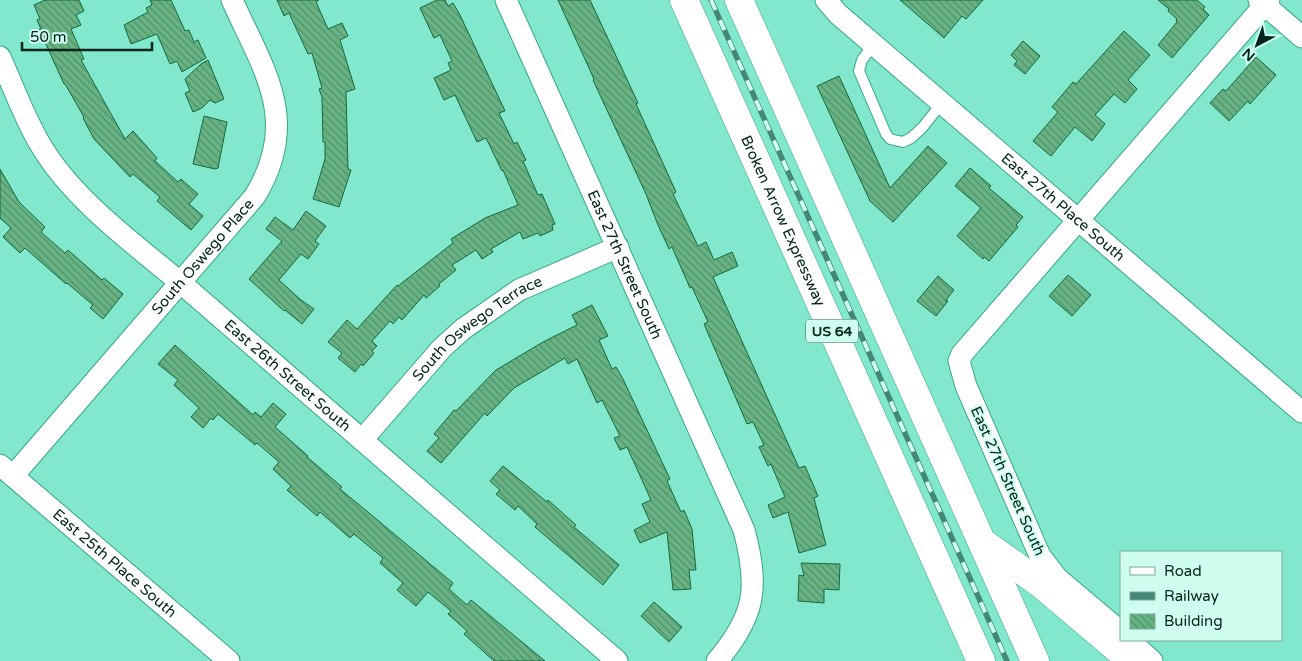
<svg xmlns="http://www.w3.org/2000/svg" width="1302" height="661" viewBox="0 0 1302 661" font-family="'Varela Round',sans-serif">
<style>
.building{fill:url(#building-back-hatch);stroke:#16693d}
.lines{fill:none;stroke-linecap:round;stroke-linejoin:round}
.lane-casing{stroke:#38a48b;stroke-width:12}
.street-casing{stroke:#38a48b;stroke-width:23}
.highway-casing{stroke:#38a48b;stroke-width:29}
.lane{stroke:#fff;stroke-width:10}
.street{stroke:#fff;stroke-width:21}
.highway{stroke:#fff;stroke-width:28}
.rail-casing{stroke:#438876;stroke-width:5.5}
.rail{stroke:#cffef0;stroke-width:4;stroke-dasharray:11;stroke-linecap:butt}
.labels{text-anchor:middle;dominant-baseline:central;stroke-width:4;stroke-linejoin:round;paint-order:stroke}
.shield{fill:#cffef0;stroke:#40655c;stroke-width:1}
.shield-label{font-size:14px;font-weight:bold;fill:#02241c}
.street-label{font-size:15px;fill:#02241c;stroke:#cffef0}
</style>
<defs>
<pattern id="building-back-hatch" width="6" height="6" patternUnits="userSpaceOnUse" patternTransform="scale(1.25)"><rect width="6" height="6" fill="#67b383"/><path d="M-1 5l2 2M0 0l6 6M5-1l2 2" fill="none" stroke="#53916a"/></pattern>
</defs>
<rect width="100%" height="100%" fill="#81e8cd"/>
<!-- building -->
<g class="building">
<path d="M 45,0 L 79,0 L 84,11 L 76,15 L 81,25 L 71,29 L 84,59 L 81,60 L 125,139 L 133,131 L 157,158 L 155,161 L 178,182 L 181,179 L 198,194 L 189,204 L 203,216 L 191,230 L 157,201 L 160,197 L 133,174 L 130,177 L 94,139 L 83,118 L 84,117 L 65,84 L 64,84 L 39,29 L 41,29 L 37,20 L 40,19 L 34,5 Z"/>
<path d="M 150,0 L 171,0 L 185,31 L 189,30 L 194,42 L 198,40 L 206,58 L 182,72 L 177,61 L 170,64 L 157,34 L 131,44 L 124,25 L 148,12 L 146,8 L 152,5 Z"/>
<path d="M 277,0 L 319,0 L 316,2 L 328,29 L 342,23 L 348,36 L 340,40 L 355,89 L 346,92 L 348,169 L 351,170 L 339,207 L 313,199 L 325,159 L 325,142 L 323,142 L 322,97 L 319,89 L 322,88 L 312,53 L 308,54 L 289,13 L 284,16 Z"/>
<path d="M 437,0 L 445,0 L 448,6 L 453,3 L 460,15 L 505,111 L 499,113 L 514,144 L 517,142 L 526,160 L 523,161 L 538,195 L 542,194 L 555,224 L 552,225 L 553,230 L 540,236 L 538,233 L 523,239 L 520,232 L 491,249 L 493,252 L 482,259 L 476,250 L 452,265 L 456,270 L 439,284 L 440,286 L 426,298 L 424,295 L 402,320 L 399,317 L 393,324 L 390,321 L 372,341 L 377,346 L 372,351 L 374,353 L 363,366 L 361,364 L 355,372 L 338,358 L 342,353 L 328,342 L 347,320 L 357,329 L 397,285 L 398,286 L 453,243 L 451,239 L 485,218 L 518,205 L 503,170 L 502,171 L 486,138 L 477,142 L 455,95 L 444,100 L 434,78 L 451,70 L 448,63 L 452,61 L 440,35 L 434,38 L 420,8 Z"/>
<path d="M 558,0 L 590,0 L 638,103 L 636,104 L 676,192 L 673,194 L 698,246 L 706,242 L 714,260 L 732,252 L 738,266 L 713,277 L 799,468 L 805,466 L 818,496 L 814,498 L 826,545 L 799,553 L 788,512 L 773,518 L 768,505 L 785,497 L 771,464 L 768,466 L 759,447 L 764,445 L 753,422 L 747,424 L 704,324 L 708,322 L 692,287 L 690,288 L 672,247 L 669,249 L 658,225 L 646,194 L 593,80 L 594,79 Z"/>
<path d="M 900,0 L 983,0 L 966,19 L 962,16 L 944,38 Z"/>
<path d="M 1158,0 L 1197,0 L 1205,7 L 1203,9 L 1209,15 L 1172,58 L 1158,45 L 1177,22 L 1176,20 L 1177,19 L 1168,11 L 1169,9 Z"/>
<path d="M 1124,31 L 1150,55 L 1128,80 L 1137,89 L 1125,103 L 1114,94 L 1095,115 L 1105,124 L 1092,141 L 1075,127 L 1051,156 L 1033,141 L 1058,112 L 1052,107 L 1073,82 L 1076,84 Z"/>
<path d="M 1023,41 L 1040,56 L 1025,74 L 1014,65 L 1017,61 L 1011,55 Z"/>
<path d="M 1256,57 L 1276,75 L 1250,104 L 1248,101 L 1229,121 L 1210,103 L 1223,89 L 1226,91 Z"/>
<path d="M 208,60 L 224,99 L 215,103 L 210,100 L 202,108 L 193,112 L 185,93 L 190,91 L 185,79 L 201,64 Z"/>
<path d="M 839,76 L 890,188 L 928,146 L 947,163 L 893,222 L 870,201 L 817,86 Z"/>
<path d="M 204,116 L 227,122 L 218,168 L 215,169 L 193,164 Z"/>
<path d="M 970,168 L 991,186 L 989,188 L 1023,217 L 1016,225 L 1018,227 L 989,261 L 984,257 L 983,259 L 957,236 L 981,208 L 955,186 Z"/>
<path d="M 0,169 L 19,202 L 45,227 L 41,232 L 65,253 L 68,250 L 102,280 L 104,278 L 123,294 L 103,319 L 90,308 L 93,305 L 67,283 L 66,284 L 25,248 L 20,253 L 3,237 L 11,228 L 0,218 Z"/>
<path d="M 306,211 L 326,226 L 315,241 L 319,244 L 308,259 L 301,254 L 279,280 L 301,300 L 314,309 L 302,324 L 285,310 L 284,311 L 249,279 L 282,241 L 266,229 L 275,217 L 293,230 Z"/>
<path d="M 1068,275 L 1091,295 L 1072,316 L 1049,296 Z"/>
<path d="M 938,276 L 954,290 L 946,300 L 948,301 L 936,316 L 917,301 Z"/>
<path d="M 592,305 L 608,336 L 599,340 L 612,369 L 616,367 L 623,379 L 670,479 L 667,481 L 681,512 L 684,510 L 692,529 L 696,570 L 689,570 L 691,589 L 673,590 L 667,532 L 640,543 L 634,530 L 650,522 L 642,504 L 651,500 L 627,447 L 620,450 L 614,438 L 620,436 L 602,400 L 597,403 L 577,359 L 568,364 L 565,358 L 514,388 L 487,416 L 485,413 L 441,463 L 427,451 L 439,438 L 434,434 L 454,410 L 456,411 L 496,370 L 543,342 L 577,325 L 572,315 Z"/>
<path d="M 175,345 L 253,415 L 255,412 L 261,417 L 273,403 L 286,414 L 275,427 L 308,456 L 307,457 L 342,487 L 340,489 L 363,508 L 453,583 L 449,589 L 467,605 L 471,600 L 545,661 L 494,661 L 464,634 L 467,631 L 448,614 L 451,611 L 428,592 L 416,606 L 397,590 L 403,583 L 380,563 L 383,558 L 354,534 L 350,538 L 320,512 L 317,516 L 287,490 L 291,486 L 273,469 L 279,462 L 257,443 L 255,445 L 218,414 L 213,420 L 211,418 L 203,428 L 191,417 L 199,408 L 174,385 L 178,380 L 158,364 Z"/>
<path d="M 503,466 L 547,502 L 548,500 L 576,525 L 574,527 L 619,565 L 603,585 L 535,527 L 537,524 L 518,506 L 515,510 L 496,494 L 500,490 L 490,481 Z"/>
<path d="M 801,563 L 840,564 L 839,590 L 824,589 L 824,603 L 798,601 L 799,575 L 804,576 Z"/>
<path d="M 654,602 L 682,627 L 669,642 L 641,616 Z"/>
</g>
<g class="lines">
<!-- lane casing -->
<g class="lane-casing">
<path id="lane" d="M 874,44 L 862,60 L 859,71 L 886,134 L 890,139 L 903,142 L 911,138 L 922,128 L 942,103"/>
</g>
<!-- street casing -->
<g class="street-casing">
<g id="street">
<path id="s1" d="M 506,0 L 744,530 C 759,587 756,615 717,661"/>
<path id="s2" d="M 826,0 L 838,14 L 1302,412"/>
<path d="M 1259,0 L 1302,37"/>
<path id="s3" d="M 0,57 C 13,86 24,117 40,144 C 72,199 132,242 181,283 L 617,661"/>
<path id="s4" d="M 362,440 L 442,348 L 463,329 L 519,290 L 618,247"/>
<path id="s5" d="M 0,465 L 229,661"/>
<path id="s6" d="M 13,476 L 255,196 C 301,120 264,71 232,0"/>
<path d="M 1121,632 L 1057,578 L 1040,556 L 966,386 L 959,361 L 962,354 L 1269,0"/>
<path d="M 1129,640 L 1152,661"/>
</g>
</g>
<!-- highway casing -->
<g class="highway-casing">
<g id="highway">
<path id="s7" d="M 684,0 L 981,661"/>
<path d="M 739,0 L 1035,661"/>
<path d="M 982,542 L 1041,584 L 1132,661"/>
</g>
</g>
<!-- lane -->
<use href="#lane" class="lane"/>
<!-- street -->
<use href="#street" class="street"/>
<!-- highway -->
<use href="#highway" class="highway"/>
<!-- rail casing -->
<g class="rail-casing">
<path id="rail" d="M 711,0 L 1007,661"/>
</g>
<!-- rail -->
<use href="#rail" class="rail"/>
</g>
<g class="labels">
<!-- shield labels -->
<rect class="shield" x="806" y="319.5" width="52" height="23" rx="4"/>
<g class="shield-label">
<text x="832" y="331">US 64</text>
</g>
<!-- street labels -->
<g class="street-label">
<text stroke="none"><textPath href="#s2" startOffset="315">East 27th Place South</textPath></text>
<text stroke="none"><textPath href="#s7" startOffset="242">Broken Arrow Expressway</textPath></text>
<text stroke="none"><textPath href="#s6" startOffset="290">South Oswego Place</textPath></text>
<text stroke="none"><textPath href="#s1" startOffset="290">East 27th Street South</textPath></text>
<text stroke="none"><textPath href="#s4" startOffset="162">South Oswego Terrace</textPath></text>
<text stroke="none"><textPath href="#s3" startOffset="436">East 26th Street South</textPath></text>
<text transform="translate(1008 481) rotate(66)">East 27th Street South</text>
<text stroke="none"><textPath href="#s5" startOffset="151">East 25th Place South</textPath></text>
</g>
</g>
<!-- legend -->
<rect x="1120" y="551" width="162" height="90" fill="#cffef0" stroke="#7da79b"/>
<rect x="1130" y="567" width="25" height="8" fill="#ffffff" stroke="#7da79b"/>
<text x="1164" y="576" font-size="15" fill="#02241c">Road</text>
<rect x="1130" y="592" width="25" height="8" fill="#438876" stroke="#7da79b"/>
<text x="1164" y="601" font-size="15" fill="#02241c">Railway</text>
<rect x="1130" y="614" width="25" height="15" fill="url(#building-back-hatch)" stroke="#7da79b"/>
<text x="1164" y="626" font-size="15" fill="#02241c">Building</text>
<!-- north arrow -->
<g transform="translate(1257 45) rotate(221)" stroke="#cffef0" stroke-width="4" paint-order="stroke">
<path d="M0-4L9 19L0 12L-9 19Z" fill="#02241c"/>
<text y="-8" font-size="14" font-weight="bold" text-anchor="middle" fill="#02241c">N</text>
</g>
<!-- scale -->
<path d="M22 42v8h130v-8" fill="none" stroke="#02241c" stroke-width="2.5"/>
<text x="30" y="42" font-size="15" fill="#02241c" stroke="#cffef0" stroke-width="4" paint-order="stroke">50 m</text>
</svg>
